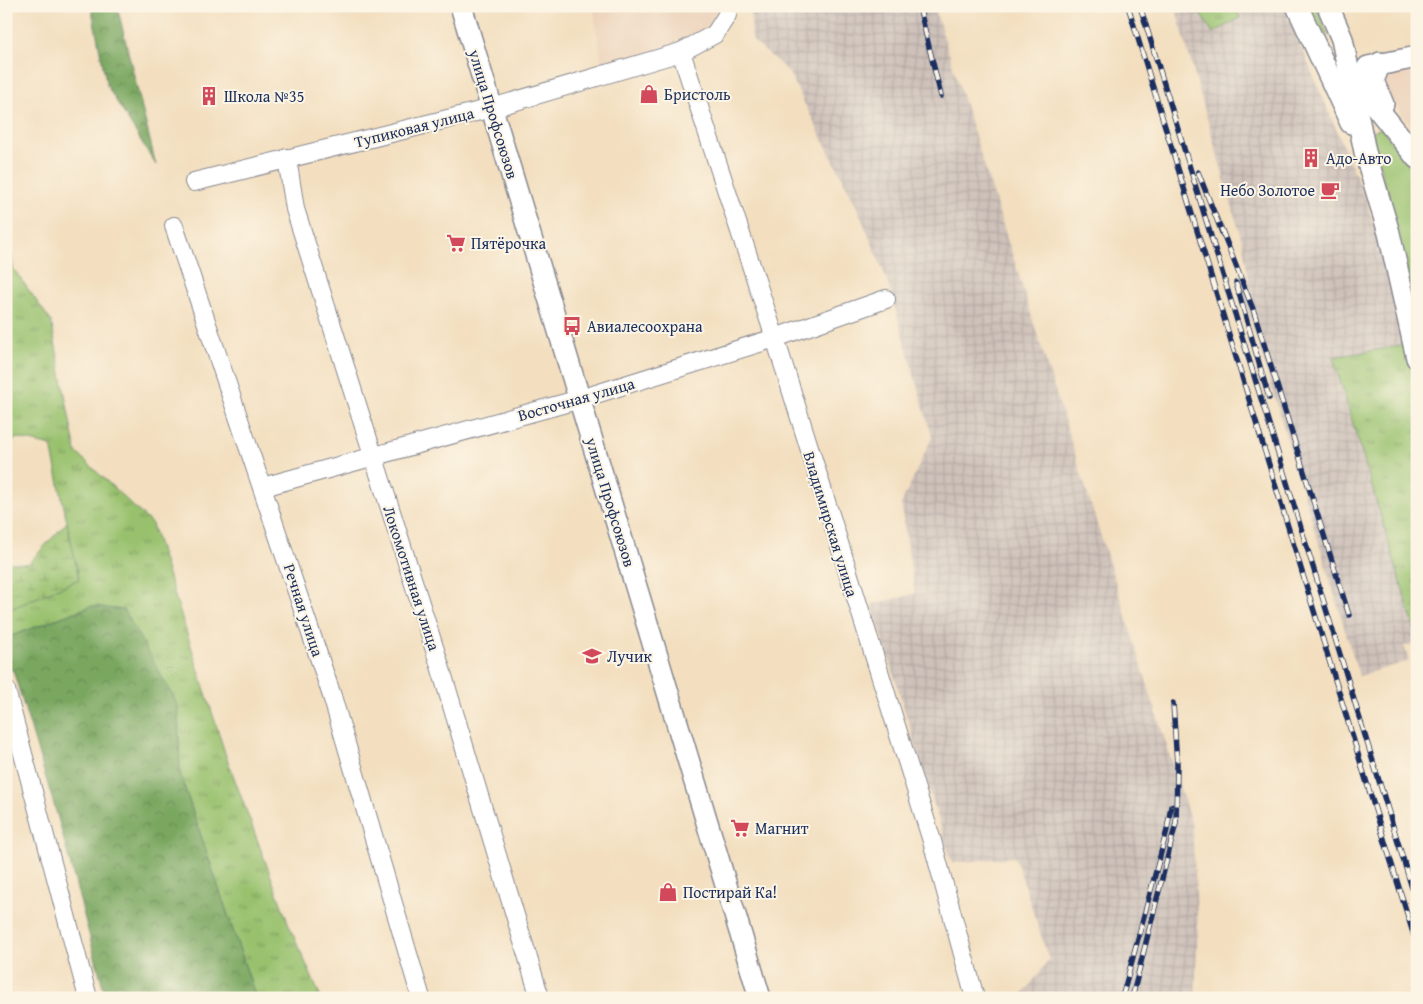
<svg xmlns="http://www.w3.org/2000/svg" width="1423" height="1004" viewBox="0 0 1423 1004" font-family="'Gentium Book Plus',serif">
<style>
.built{fill:#ecd2ba}
.industrial{fill:url(#industrial-grid)}
.grass{fill:url(#grass-tufts);stroke:#5a7866}
.forest{fill:url(#forest-crowns);stroke:#4a6b5f}
.wetland{fill:url(#wetland-marsh);stroke:#5a7866}
.green{fill:#98c16d;stroke:#5a7866}
.lines{fill:none;stroke-linecap:round;stroke-linejoin:round}
.minor-casing{stroke:#87878f;stroke-width:20}
.major-casing{stroke:#87878f;stroke-width:24}
.minor{stroke:#fff;stroke-width:18}
.major{stroke:#fff;stroke-width:21}
.rail-casing{stroke:#1b2f5e;stroke-width:5.5}
.rail{stroke:#fcf5e5;stroke-width:4;stroke-dasharray:11;stroke-linecap:butt}
.labels{text-anchor:middle;dominant-baseline:central;stroke-width:4;stroke-linejoin:round;paint-order:stroke}
.poi-label{font-size:16px;fill:#1b2f5e;stroke:#fcf5e5;text-anchor:start}
.street-label{font-size:16px;fill:#1b2f5e;stroke:#fcf5e5}
</style>
<defs>
<pattern id="industrial-grid" width="8" height="8" patternUnits="userSpaceOnUse" patternTransform="scale(1.25)"><rect width="8" height="8" fill="#cec1b9"/><path d="M0 4h8M4 0v8" fill="none" stroke="#b0a6a1"/></pattern>
<pattern id="grass-tufts" width="24" height="20" patternUnits="userSpaceOnUse" patternTransform="scale(1.25)"><rect width="24" height="20" fill="#98c16d"/><path d="M3 7l-1-3M5 7V3M7 7l1-3M15 17l-1-3M17 17v-4M19 17l1-3" fill="none" stroke="#7b9d5d"/></pattern>
<pattern id="forest-crowns" width="20" height="18" patternUnits="userSpaceOnUse" patternTransform="scale(1.25)"><rect width="20" height="18" fill="#7aa760"/><path d="M2 6a3 3 0 1 1 6 0M12 15a3 3 0 1 1 6 0" fill="none" stroke="#638852"/></pattern>
<pattern id="wetland-marsh" width="20" height="14" patternUnits="userSpaceOnUse" patternTransform="scale(1.25)"><rect width="20" height="14" fill="#98c16d"/><path d="M1 5h8M5 5V1M11 12h8M15 12V8" fill="none" stroke="#7b9d5d"/></pattern>
</defs>
<rect width="100%" height="100%" fill="#fcf5e5"/>
<filter id="ink" filterUnits="userSpaceOnUse"><feTurbulence type="fractalNoise" baseFrequency=".02" numOctaves="2"/><feDisplacementMap in="SourceGraphic" scale="10" xChannelSelector="R" yChannelSelector="G"/><feConvolveMatrix kernelMatrix="1 2 1 2 8 2 1 2 1" color-interpolation-filters="sRGB"/></filter>
<filter id="wash" filterUnits="userSpaceOnUse"><feTurbulence type="fractalNoise" baseFrequency=".0096" numOctaves="4" result="noise"/><feDisplacementMap in="SourceGraphic" scale="20" xChannelSelector="R" yChannelSelector="G"/><feGaussianBlur stdDeviation="1.12" result="paint"/><feColorMatrix in="noise" values="0 0 0 0 0 0 0 0 0 0 0 0 0 0 0 0 0 1.4 0 .05"/><feComposite in="paint" operator="in"/></filter>
<g filter="url(#wash)">
<rect width="100%" height="100%" fill="#f3dfc0"/>
<!-- built -->
<g class="built">
<path d="M 593,6 L 721,6 L 715,28 L 685,42 L 602,65 Z"/>
<path d="M 1417,65 L 1417,136 L 1388,93 L 1384,79 L 1390,70 Z"/>
</g>
<!-- industrial -->
<g class="industrial">
<path d="M 750,6 L 934,6 L 1192,826 L 1198,927 L 1195,998 L 1020,998 L 1049,960 L 1015,857 L 952,863 L 872,604 L 915,594 L 901,504 L 932,437 L 887,280 L 856,205 L 788,71 L 752,40 Z"/>
<path d="M 1175,6 L 1284,6 L 1367,202 L 1407,345 L 1333,358 L 1417,637 L 1417,642 L 1404,646 L 1409,661 L 1359,676 L 1240,283 L 1249,280 L 1242,241 Z"/>
</g>
<!-- grass -->
<g class="grass">
<path d="M 1195,6 L 1234,6 L 1240,18 L 1213,33 Z"/>
<path d="M 1309,6 L 1315,6 L 1328,34 L 1326,37 L 1322,37 Z"/>
<path d="M 6,201 L 13,268 L 51,321 L 76,452 L 152,524 L 226,756 L 289,925 L 321,998 L 256,998 L 180,774 L 178,705 L 91,606 L 6,638 L 6,611 L 79,579 L 51,446 L 17,438 L 6,447 Z"/>
<path d="M 1407,345 L 1417,397 L 1417,637 L 1333,357 Z"/>
</g>
<!-- forest -->
<g class="forest">
<path d="M 91,6 L 117,6 L 156,165 L 107,86 Z"/>
<path d="M 91,606 L 124,610 L 178,705 L 180,774 L 256,998 L 106,998 L 58,818 L 13,670 L 6,671 L 6,638 Z"/>
</g>
<!-- wetland -->
<path class="wetland" d="M 67,522 L 79,579 L 6,611 L 6,562 L 28,564 Z"/>
<!-- green -->
<path class="green" d="M 1382,128 L 1417,177 L 1417,337 L 1372,131 Z"/>
</g>
<g filter="url(#ink)">
<g class="lines">
<!-- minor casing -->
<g class="minor-casing">
<g id="minor">
<path d="M 681,52 L 775,338 L 932,841 L 975,998"/>
<path d="M 287,158 L 295,209 L 440,666 L 540,998"/>
<path d="M 194,182 L 492,108 L 681,52 L 715,34 L 727,15 L 728,6"/>
<path d="M 174,226 L 332,696 L 421,998"/>
<path d="M 263,487 L 580,399 L 775,338 L 886,299"/>
<path d="M 6,690 L 88,998"/>
</g>
</g>
<!-- major casing -->
<g class="major-casing">
<g id="major">
<path d="M 461,6 L 760,998"/>
<path d="M 1297,6 L 1351,123"/>
<path d="M 1328,6 L 1342,39 L 1365,152 L 1389,233 L 1417,358"/>
<path d="M 1380,63 L 1373,81 L 1383,104"/>
<path d="M 1368,67 L 1417,57"/>
<path d="M 1350,74 L 1417,158"/>
</g>
</g>
<!-- minor -->
<use href="#minor" class="minor"/>
<!-- major -->
<use href="#major" class="major"/>
<!-- rail casing -->
<g class="rail-casing">
<g id="rail">
<path d="M 919,6 L 941,96"/>
<path d="M 1128,6 L 1417,946"/>
<path d="M 1140,6 L 1417,904"/>
<path d="M 1198,172 L 1223,235"/>
<path d="M 1221,228 L 1253,309 L 1349,615"/>
<path d="M 1236,283 L 1269,398"/>
<path d="M 1122,998 L 1167,830 L 1171,806"/>
<path d="M 1132,998 L 1176,823 L 1177,764 L 1173,703"/>
</g>
</g>
<!-- rail -->
<use href="#rail" class="rail"/>
</g>
</g>
<!-- icons -->
<defs>
<g id="shop-bare" transform="scale(1.5)"><path d="M-5-2.5h2.3a2.7 3.5 0 0 1 5.4 0H5L5.5 6h-11ZM-1.5-2.5h3a1.5 2.3 0 0 0-3 0Z" fill="#d1495b" stroke="#fcf5e5" stroke-width="2.5" paint-order="stroke"/></g>
<g id="building-bare" transform="scale(1.5)"><path d="M-4-6H4V6H1V3H-1V6H-4ZM-2.5-4.3h1.7v1.8h-1.7ZM.8-4.3h1.7v1.8H.8ZM-2.5-1h1.7V.8h-1.7ZM.8-1h1.7V.8H.8Z" fill="#d1495b" stroke="#fcf5e5" stroke-width="2.5" paint-order="stroke"/></g>
<g id="cafe-bare" transform="scale(1.5)"><path d="M-5.5-4.5H6V0H3Q3 3.5 0 3.5H-2.5Q-5.5 3.5-5.5 0ZM3-3.2v2h1.7v-2ZM-6 4.5H4V6H-6Z" fill="#d1495b" stroke="#fcf5e5" stroke-width="2.5" paint-order="stroke"/></g>
<g id="supermarket-bare" transform="scale(1.5)"><path d="M-6-5.5h2.5l.6 2H6L4.5 2H-2.5L-4.4-4H-6ZM-1.5 3.2a1.3 1.3 0 1 0 .1 0ZM3 3.2a1.3 1.3 0 1 0 .1 0Z" fill="#d1495b" stroke="#fcf5e5" stroke-width="2.5" paint-order="stroke"/></g>
<g id="bus-bare" transform="scale(1.5)"><path d="M-5-6H5V4H4V6H2V4H-2V6H-4V4H-5ZM-3.5-4V0h7V-4ZM-3.5 1.2v1.5H-2V1.2ZM2 1.2v1.5H3.5V1.2Z" fill="#d1495b" stroke="#fcf5e5" stroke-width="2.5" paint-order="stroke"/></g>
<g id="school-bare" transform="scale(1.5)"><path d="M0-5L7-2L0 1L-7-2ZM-4 1L0 2.5L4 1V4Q0 6-4 4Z" fill="#d1495b" stroke="#fcf5e5" stroke-width="2.5" paint-order="stroke"/></g>
</defs>
<g fill-rule="evenodd">
<use href="#shop-bare" x="649" y="94"/>
<use href="#building-bare" x="209" y="96"/>
<use href="#building-bare" x="1311" y="158"/>
<use href="#cafe-bare" x="1330" y="190"/>
<use href="#supermarket-bare" x="456" y="243"/>
<use href="#bus-bare" x="572" y="326"/>
<use href="#school-bare" x="592" y="656"/>
<use href="#supermarket-bare" x="740" y="828"/>
<use href="#shop-bare" x="668" y="892"/>
</g>
<g class="labels">
<!-- poi labels -->
<g class="poi-label">
<text x="664" y="94">Бристоль</text>
<text x="224" y="96">Школа №35</text>
<text x="1326" y="158">Адо-Авто</text>
<text x="1315" y="190" text-anchor="end">Небо Золотое</text>
<text x="471" y="243">Пятёрочка</text>
<text x="587" y="326">Авиалесоохрана</text>
<text x="607" y="656">Лучик</text>
<text x="755" y="828">Магнит</text>
<text x="683" y="892">Постирай Ка!</text>
</g>
<!-- street labels -->
<g class="street-label">
<text transform="translate(494 114) rotate(73)">улица Профсоюзов</text>
<text transform="translate(414 127) rotate(-14)">Тупиковая улица</text>
<text transform="translate(576 399) rotate(-16)">Восточная улица</text>
<text transform="translate(611 502) rotate(73)">улица Профсоюзов</text>
<text transform="translate(831 524) rotate(73)">Владимирская улица</text>
<text transform="translate(412 578) rotate(72)">Локомотивная улица</text>
<text transform="translate(304 610) rotate(72)">Речная улица</text>
</g>
</g>
<!-- margin -->
<rect width="1423" height="1004" fill="none" stroke="#fcf5e5" stroke-width="25"/>
</svg>
